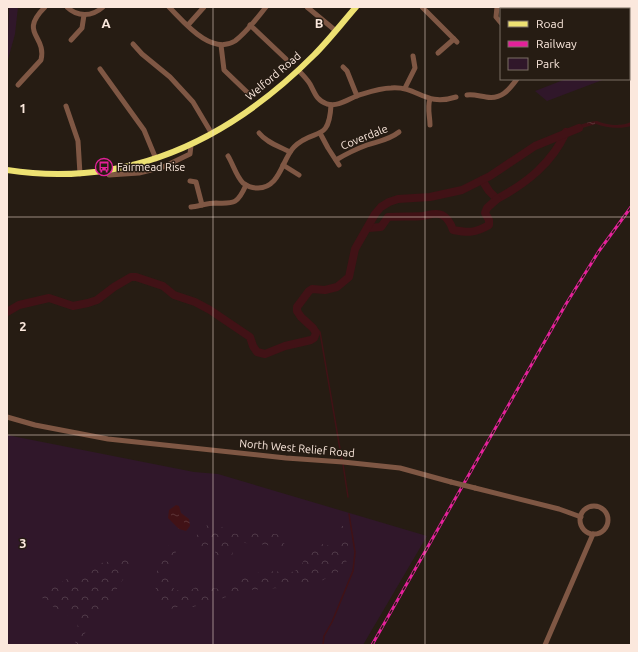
<svg xmlns="http://www.w3.org/2000/svg" width="638" height="652" viewBox="0 0 638 652" font-family="Ubuntu,sans-serif">
<style>
.green{fill:#30172a}
.forest{fill:url(#forest-crowns)}
.water{fill:url(#water-ripples)}
.lines{fill:none;stroke-linecap:round;stroke-linejoin:round}
.stream{stroke:#411216;stroke-width:1.5}
.river{stroke:#411216;stroke-width:8}
.minor{stroke:#7f5744;stroke-width:5}
.major{stroke:#ede172;stroke-width:6}
.rail-casing{stroke:#e3219a;stroke-width:3}
.rail{stroke:#261c13;stroke-width:1.5;stroke-dasharray:4.5;stroke-linecap:butt}
.minor-bridge{stroke:#7f5744;stroke-width:5}
.grid{fill:none;stroke:#fbe8dd;stroke-width:1;stroke-opacity:0.55}
.labels{text-anchor:middle;dominant-baseline:central;stroke-width:3;stroke-linejoin:round;paint-order:stroke}
.street-label{font-size:11px;fill:#fbe8dd;stroke:#261c13}
.poi-label{font-size:11px;fill:#fbe8dd;stroke:#261c13;text-anchor:start}
.grid-label{font-size:13px;text-anchor:middle;font-weight:bold;fill:#fbe8dd;stroke:#261c13;stroke-width:3;stroke-linejoin:round;paint-order:stroke}
</style>
<defs>
<pattern id="forest-crowns" width="20" height="18" patternUnits="userSpaceOnUse"><rect width="20" height="18" fill="#30172a"/><path d="M2 6a3 3 0 1 1 6 0M12 15a3 3 0 1 1 6 0" fill="none" stroke="#4f3948"/></pattern>
<pattern id="water-ripples" width="26" height="14" patternUnits="userSpaceOnUse"><rect width="26" height="14" fill="#411216"/><path d="M2 4q2-2 4 0t4 0M15 11q2-2 4 0t4 0" fill="none" stroke="#5d3437"/></pattern>
</defs>
<rect width="100%" height="100%" fill="#261c13"/>
<!-- green -->
<g class="green">
<path d="M 9,7 L 18,7 L 15,34 L 7,63 Z"/>
<path d="M 566,79 L 605,79 L 547,101 L 535,91 Z"/>
<path d="M 7,435 L 194,472 L 218,474 L 427,536 L 363,645 L 7,645 Z"/>
</g>
<!-- forest -->
<g class="forest">
<path d="M 207,525 L 221,525 L 224,530 L 236,534 L 245,529 L 249,529 L 259,534 L 276,534 L 279,535 L 283,543 L 287,545 L 287,547 L 284,549 C 273,545 245,541 234,544 L 232,557 L 229,560 L 218,559 L 215,554 L 216,544 L 211,544 L 192,549 L 190,547 L 190,539 C 197,534 203,533 207,525 Z"/>
<path d="M 340,526 L 344,526 L 347,532 L 348,539 L 348,551 L 346,564 L 340,571 L 323,580 L 305,586 L 250,590 L 193,607 L 176,607 L 169,610 L 164,609 L 158,603 C 155,589 154,576 160,562 C 163,555 168,550 170,542 L 173,540 L 177,548 C 173,562 167,576 174,589 L 186,593 L 196,587 L 222,589 L 235,585 L 241,579 L 263,571 L 292,572 L 299,569 L 303,562 L 308,549 L 313,545 L 324,544 L 332,547 L 336,548 L 343,533 Z"/>
<path d="M 131,559 L 134,561 L 130,569 L 116,590 L 110,603 L 101,610 L 83,636 L 80,645 L 75,645 L 78,623 C 73,621 70,616 66,614 C 56,608 44,603 39,593 C 59,585 77,572 98,564 C 108,561 120,560 131,559 Z"/>
</g>
<!-- water -->
<g class="water">
<path d="M 597,121 C 605,125 622,127 631,122 L 631,126 C 621,129 606,128 596,124 L 575,130 L 567,135 C 572,126 587,122 597,121 Z"/>
<path d="M 176,505 L 179,506 L 181,513 L 189,519 L 190,526 L 186,531 L 179,529 L 168,518 L 169,510 Z"/>
</g>
<g class="lines">
<!-- stream -->
<g class="stream">
<path d="M 313,328 L 317,329 L 320,332 L 342,461"/>
<path d="M 343,464 L 348,497"/>
<path d="M 323,645 L 324,636 L 332,622 L 353,571 L 355,552 L 349,514"/>
</g>
<!-- river -->
<g class="river">
<path d="M 482,180 L 489,191 L 497,199 C 527,183 552,163 566,132"/>
<path d="M 368,228 L 381,227 L 388,217 C 400,216 412,217 423,216 C 429,215 436,212 442,215 C 448,218 451,224 453,230 C 469,233 475,233 489,225 L 489,220 L 485,213 L 487,208 L 497,199"/>
<path d="M 7,312 L 19,305 L 49,298 L 73,306 L 88,303 L 97,300 L 114,287 L 131,277 L 136,277 L 163,286 L 174,295 L 195,302 L 210,310 L 250,337 L 253,346 L 257,352 L 265,354 L 285,346 L 311,340 L 314,338 L 316,333 L 313,328 L 301,317 L 297,311 L 297,307 L 309,291 L 312,289 L 325,290 L 337,287 L 349,277 L 355,249 L 375,214 L 381,207 L 389,202 L 398,199 L 430,197 L 462,190 L 490,176 L 535,146 L 579,128"/>
</g>
<!-- minor -->
<g class="minor">
<path d="M 67,7 C 77,17 92,17 103,7"/>
<path d="M 169,7 C 184,22 211,56 235,41 C 247,32 257,18 266,7"/>
<path d="M 307,7 L 336,31"/>
<path d="M 422,7 L 457,42"/>
<path d="M 497,7 L 496,17 L 501,23"/>
<path d="M 514,7 L 515,9"/>
<path d="M 545,7 L 546,9"/>
<path d="M 583,9 L 589,7"/>
<path d="M 188,25 L 204,7"/>
<path d="M 250,25 L 286,59"/>
<path d="M 71,40 L 82,28 L 84,15"/>
<path d="M 133,44 L 142,54 L 170,77 L 193,102 L 212,134"/>
<path d="M 221,45 L 224,70 L 249,94"/>
<path d="M 438,53 L 454,39"/>
<path d="M 343,67 L 347,71 L 357,96"/>
<path d="M 100,69 L 144,130 L 156,159"/>
<path d="M 298,70 C 302,74 307,79 310,84 C 315,93 316,100 327,104 C 339,107 348,99 359,95 C 369,92 381,88 391,88 C 419,86 424,107 456,97"/>
<path d="M 18,85 L 41,60 C 47,35 18,34 45,7"/>
<path d="M 405,88 L 415,68 L 413,56"/>
<path d="M 467,95 C 473,94 479,96 486,97 C 501,100 509,90 517,79"/>
<path d="M 430,99 C 427,108 430,116 430,125"/>
<path d="M 66,106 L 78,141 L 80,174"/>
<path d="M 259,133 C 267,143 279,146 290,152"/>
<path d="M 320,133 L 328,148 L 339,165"/>
<path d="M 228,156 C 233,164 236,176 243,183 C 247,186 252,188 257,188 C 280,189 282,159 294,147 C 314,127 329,144 331,105"/>
<path d="M 336,160 C 346,154 356,149 367,145 C 379,141 389,140 399,132"/>
<path d="M 283,165 L 299,175"/>
<path d="M 109,175 L 139,173 L 163,167 L 190,154 L 191,145"/>
<path d="M 190,181 L 196,182 L 202,205"/>
<path d="M 191,207 C 199,206 208,203 216,203 C 235,204 238,203 246,185"/>
<path d="M 7,417 L 35,425 L 108,439 L 286,458 L 343,462 L 400,468 L 451,482"/>
<path d="M 475,488 L 559,509 L 581,517"/>
<circle cx="594" cy="520" r="14"/>
<path d="M 545,645 L 593,534"/>
</g>
<!-- major -->
<path class="major" d="M 7,170 C 128,189 230,139 314,55 C 329,40 342,23 356,7"/>
<!-- rail casing -->
<g class="rail-casing">
<path id="rail" d="M 372,645 L 566,304 L 599,251 L 631,207"/>
</g>
<!-- rail -->
<use href="#rail" class="rail"/>
<!-- minor-bridge -->
<path class="minor-bridge" d="M 451,482 L 475,488"/>
</g>
<!-- grid -->
<path class="grid" d="M 213,7 L 213,645M 425,7 L 425,645M 7,217 L 631,217M 7,435 L 631,435"/>
<!-- icons -->
<defs>
<g id="bus-ring" transform="scale(0.9)"><circle r="9.5" fill="#261c13" stroke="#e3219a" stroke-width="1.5"/><path d="M-5-6H5V4H4V6H2V4H-2V6H-4V4H-5ZM-3.5-4V0h7V-4ZM-3.5 1.2v1.5H-2V1.2ZM2 1.2v1.5H3.5V1.2Z" fill="#e3219a"/></g>
</defs>
<g fill-rule="evenodd">
<use href="#bus-ring" x="104" y="167"/>
</g>
<g class="labels">
<!-- street labels -->
<g class="street-label">
<text transform="translate(273 76) rotate(-40)">Welford Road</text>
<text transform="translate(364 137) rotate(-22)">Coverdale</text>
<text transform="translate(297 448) rotate(5)">North West Relief Road</text>
</g>
<!-- poi labels -->
<g class="poi-label">
<text x="117" y="167">Fairmead Rise</text>
</g>
</g>
<g class="grid-label">
<text x="106" y="28">A</text>
<text x="319" y="28">B</text>
<text x="23" y="113">1</text>
<text x="23" y="331">2</text>
<text x="23" y="548">3</text>
</g>
<!-- border -->
<rect width="638" height="652" fill="none" stroke="#fbe8dd" stroke-width="16"/>
<!-- legend -->
<rect x="500" y="8" width="130" height="72" fill="#261c13" stroke="#7b6e64"/>
<rect x="508" y="21" width="20" height="6" fill="#ede172" stroke="#7b6e64"/>
<text x="536" y="28" font-size="12" fill="#fbe8dd">Road</text>
<rect x="508" y="41" width="20" height="6" fill="#e3219a" stroke="#7b6e64"/>
<text x="536" y="48" font-size="12" fill="#fbe8dd">Railway</text>
<rect x="508" y="58" width="20" height="12" fill="#30172a" stroke="#7b6e64"/>
<text x="536" y="68" font-size="12" fill="#fbe8dd">Park</text>
</svg>
